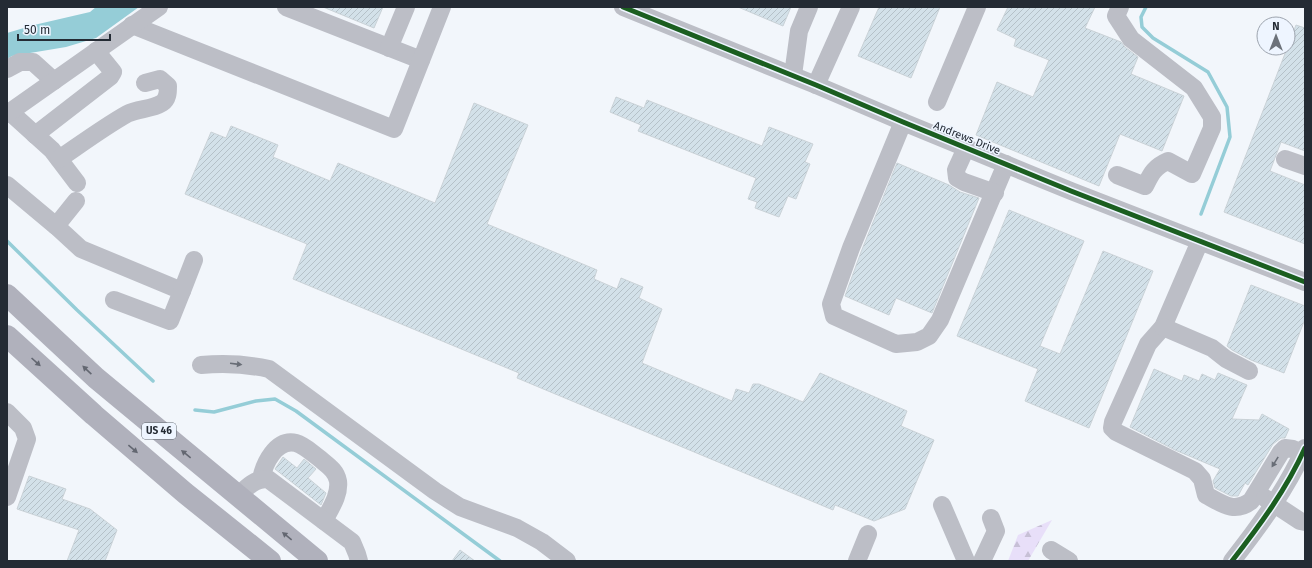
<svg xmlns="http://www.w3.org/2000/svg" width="1312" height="568" viewBox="0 0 1312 568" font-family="'Fira Sans',sans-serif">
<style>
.forest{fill:url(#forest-firs)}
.water{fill:#95cdd7}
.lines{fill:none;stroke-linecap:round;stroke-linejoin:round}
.stream{stroke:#95cdd7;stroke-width:3.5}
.building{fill:url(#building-hatch);stroke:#cad2d7}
.minor{stroke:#bcbec6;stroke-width:18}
.highway{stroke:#b0b1bc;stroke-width:22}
.cycleway-casing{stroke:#eef5ff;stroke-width:8}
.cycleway{stroke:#1b5e20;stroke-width:5}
.oneway{fill:#636771}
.oneway2{fill:#686d76}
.labels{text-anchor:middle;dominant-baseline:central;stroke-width:3;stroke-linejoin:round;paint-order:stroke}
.shield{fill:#eef5ff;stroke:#616871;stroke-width:1}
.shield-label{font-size:10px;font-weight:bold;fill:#242b34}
.street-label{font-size:11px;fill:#242b34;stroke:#eef5ff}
</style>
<defs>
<pattern id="forest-firs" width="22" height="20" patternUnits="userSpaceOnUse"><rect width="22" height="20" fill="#e8dff9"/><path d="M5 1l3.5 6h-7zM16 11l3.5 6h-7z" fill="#c7c0d6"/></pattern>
<pattern id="building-hatch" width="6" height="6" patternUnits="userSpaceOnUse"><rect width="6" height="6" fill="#d3e1e9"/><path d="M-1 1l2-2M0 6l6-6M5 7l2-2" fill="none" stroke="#b5c1c8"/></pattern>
</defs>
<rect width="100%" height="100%" fill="#f2f6fb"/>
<!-- forest -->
<path class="forest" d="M 1052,520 L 1028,561 L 1008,561 L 1018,535 Z"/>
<!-- water -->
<path class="water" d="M 96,7 L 139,7 L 96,38 L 66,47 L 12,56 L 7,59 L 7,33 L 34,25 L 90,12 Z"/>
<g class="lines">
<!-- stream -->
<g class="stream">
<path d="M 1146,7 L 1141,17 L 1142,27 L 1153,38 L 1208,72 L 1227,107 L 1230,137 L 1201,214"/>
<path d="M 7,241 L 77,310 L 153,381"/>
<path d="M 195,410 L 214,412 L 256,401 L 275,399 L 296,411 L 500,561"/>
</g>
</g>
<!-- building -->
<g class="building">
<path d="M 323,7 L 383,7 L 374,28 Z"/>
<path d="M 738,7 L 791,7 L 783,26 Z"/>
<path d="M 879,7 L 940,7 L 911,78 L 858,56 Z"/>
<path d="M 1008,7 L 1095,7 L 1085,28 L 1121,42 L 1125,47 L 1138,57 L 1131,74 L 1184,96 L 1162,151 L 1120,134 L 1099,186 L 976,135 L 997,82 L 1033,97 L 1049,60 L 1014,46 L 1016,39 L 997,30 Z"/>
<path d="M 1296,25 L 1305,28 L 1305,151 L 1281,142 L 1270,171 L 1305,185 L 1305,244 L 1224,212 Z"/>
<path d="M 616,97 L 644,108 L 647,100 L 762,146 L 769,127 L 813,144 L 805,162 L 810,164 L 796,199 L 788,196 L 779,217 L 755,208 L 757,202 L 748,199 L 756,178 L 638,131 L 641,125 L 610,112 Z"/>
<path d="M 474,103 L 528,125 L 487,224 L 597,270 L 594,279 L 617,289 L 621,278 L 643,287 L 639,298 L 662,309 L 642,363 L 732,401 L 736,389 L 749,393 L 753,384 L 759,384 L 803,402 L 820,373 L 907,411 L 901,426 L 934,440 L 905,509 L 874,521 L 835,505 L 833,510 L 517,378 L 519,373 L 293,279 L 307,244 L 185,194 L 211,132 L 226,138 L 231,126 L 278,145 L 273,157 L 330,181 L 338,163 L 435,203 Z"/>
<path d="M 897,163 L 949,185 L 960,192 L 979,198 L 932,313 L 896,298 L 889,315 L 845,296 L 861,252 Z"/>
<path d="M 1009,210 L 1084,241 L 1040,346 L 1060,354 L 1103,251 L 1153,271 L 1089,428 L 1025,401 L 1038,369 L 957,336 Z"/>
<path d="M 1251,285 L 1305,306 L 1305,319 L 1284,373 L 1251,360 L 1232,350 L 1227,346 Z"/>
<path d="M 1154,369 L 1182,381 L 1184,375 L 1199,381 L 1202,374 L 1215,380 L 1218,373 L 1247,385 L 1232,419 L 1259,420 L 1262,414 L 1289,429 L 1285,438 L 1281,438 L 1273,444 L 1248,485 L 1245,483 L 1238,496 L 1231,496 L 1215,488 L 1213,481 L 1220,469 L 1175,450 L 1130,427 Z"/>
<path d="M 283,457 L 297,468 L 304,459 L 316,469 L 308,478 L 326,493 L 321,505 L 275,469 Z"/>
<path d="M 29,476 L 66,489 L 62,499 L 90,509 L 117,530 L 105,561 L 67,561 L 79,530 L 17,509 Z"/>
<path d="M 460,550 L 475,561 L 452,561 Z"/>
</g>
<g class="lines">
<!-- minor -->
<g class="minor">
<path d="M 286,7 L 421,60"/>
<path d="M 623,7 L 816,85 L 903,122 L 1071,191 L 1305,282"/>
<path d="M 132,25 L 394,129 L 442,7"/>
<path d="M 389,48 L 406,7"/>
<path d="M 7,69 L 20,62 L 33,62 L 54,81"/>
<path d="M 793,75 L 799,31 L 809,7"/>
<path d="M 816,85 L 851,7"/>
<path d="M 937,102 L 977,7"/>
<path d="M 10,112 L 52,150 L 77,183"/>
<path d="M 7,114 L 159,7"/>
<path d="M 903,122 L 851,248 L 831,304 L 834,316 L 896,344 L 917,342 L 929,336 L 940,320 L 1006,164"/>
<path d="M 35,135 L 110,77 L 113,72 L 96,51"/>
<path d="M 966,148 L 956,170 L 957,178 L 964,182 L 995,193"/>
<path d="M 59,159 C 81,144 104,127 127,114 C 138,108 151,110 162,103 C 168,99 168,92 168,86 L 160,79 L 145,83"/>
<path d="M 1285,159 L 1305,166"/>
<path d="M 1117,175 L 1145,186 C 1151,174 1154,167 1168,161 L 1192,174 L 1212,128 L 1212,117 L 1194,88 L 1131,39 L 1116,16 L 1120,7"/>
<path d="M 7,185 L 56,226"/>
<path d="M 76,201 L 56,226 L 81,249 L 182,291 L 170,321 L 114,300"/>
<path d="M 1200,241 L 1163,327 L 1148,344 L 1113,422 L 1112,428 L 1116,432 L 1195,471 L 1202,479 L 1206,495 C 1221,503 1234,514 1251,501 L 1281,452 L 1285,448 L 1293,449 L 1303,453"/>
<path d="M 182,291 L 194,260"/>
<path d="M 1163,327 L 1212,348 L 1226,359 L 1249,371"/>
<path d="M 201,365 C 225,363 247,364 269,369 L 435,491 L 460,507 L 517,528 L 542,542 L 567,561"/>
<path d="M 7,412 L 23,428 L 27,439 L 7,497"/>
<path d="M 261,479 C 264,464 276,438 296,443 C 304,445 312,453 319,458 C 327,465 336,470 338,481 C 340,495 330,509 324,521"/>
<path d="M 238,496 C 247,487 254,479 268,479 L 352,542 L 357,554 L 359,561"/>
<path d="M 1265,498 L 1300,521 L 1305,522"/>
<path d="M 942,505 L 966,561"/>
<path d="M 1051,550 L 1069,561"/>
<path d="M 857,561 L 868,534"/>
<path d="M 982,561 L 996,531 L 991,518"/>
<path d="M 1232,561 C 1260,525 1286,490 1305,448"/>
</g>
<!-- highway -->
<g class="highway">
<path d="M 7,295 L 96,378 L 317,561"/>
<path d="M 7,336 L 94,415 L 185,493 L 270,561"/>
</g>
<!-- cycleway casing -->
<g class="cycleway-casing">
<g id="cycleway">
<path d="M 623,7 L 816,85 L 903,122 L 1071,191 L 1305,282"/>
<path d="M 1232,561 C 1260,525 1286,490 1305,448"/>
</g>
</g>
<!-- cycleway -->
<use href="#cycleway" class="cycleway"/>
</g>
<!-- one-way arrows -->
<defs><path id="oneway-solid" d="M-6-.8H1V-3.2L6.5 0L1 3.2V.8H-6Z"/></defs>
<g class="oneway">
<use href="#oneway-solid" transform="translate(36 362) rotate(42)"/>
<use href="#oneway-solid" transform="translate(87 370) rotate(-137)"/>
<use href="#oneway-solid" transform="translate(133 449) rotate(40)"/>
<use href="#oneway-solid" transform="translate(186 454) rotate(-141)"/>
<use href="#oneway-solid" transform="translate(287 536) rotate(-141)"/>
</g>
<g class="oneway2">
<use href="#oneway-solid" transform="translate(236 364) rotate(7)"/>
<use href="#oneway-solid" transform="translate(1275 462) rotate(122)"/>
</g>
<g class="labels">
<!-- shield labels -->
<rect class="shield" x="142" y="423" width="34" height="16" rx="3"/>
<g class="shield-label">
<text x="159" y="431">US 46</text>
</g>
<!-- street labels -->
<g class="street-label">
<text transform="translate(967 138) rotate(22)">Andrews Drive</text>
</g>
</g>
<!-- border -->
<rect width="1312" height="568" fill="none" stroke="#242b34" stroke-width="16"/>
<!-- north arrow -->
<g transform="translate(1276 36)"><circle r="19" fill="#eef5ff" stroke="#9da4ae"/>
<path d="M0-3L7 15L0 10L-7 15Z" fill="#6c727a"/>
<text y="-6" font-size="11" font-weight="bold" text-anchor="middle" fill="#242b34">N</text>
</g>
<!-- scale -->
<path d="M18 34v6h92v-6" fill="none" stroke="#242b34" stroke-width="2"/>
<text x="24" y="34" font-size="12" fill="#242b34" stroke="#eef5ff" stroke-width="3" paint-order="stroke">50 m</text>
</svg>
